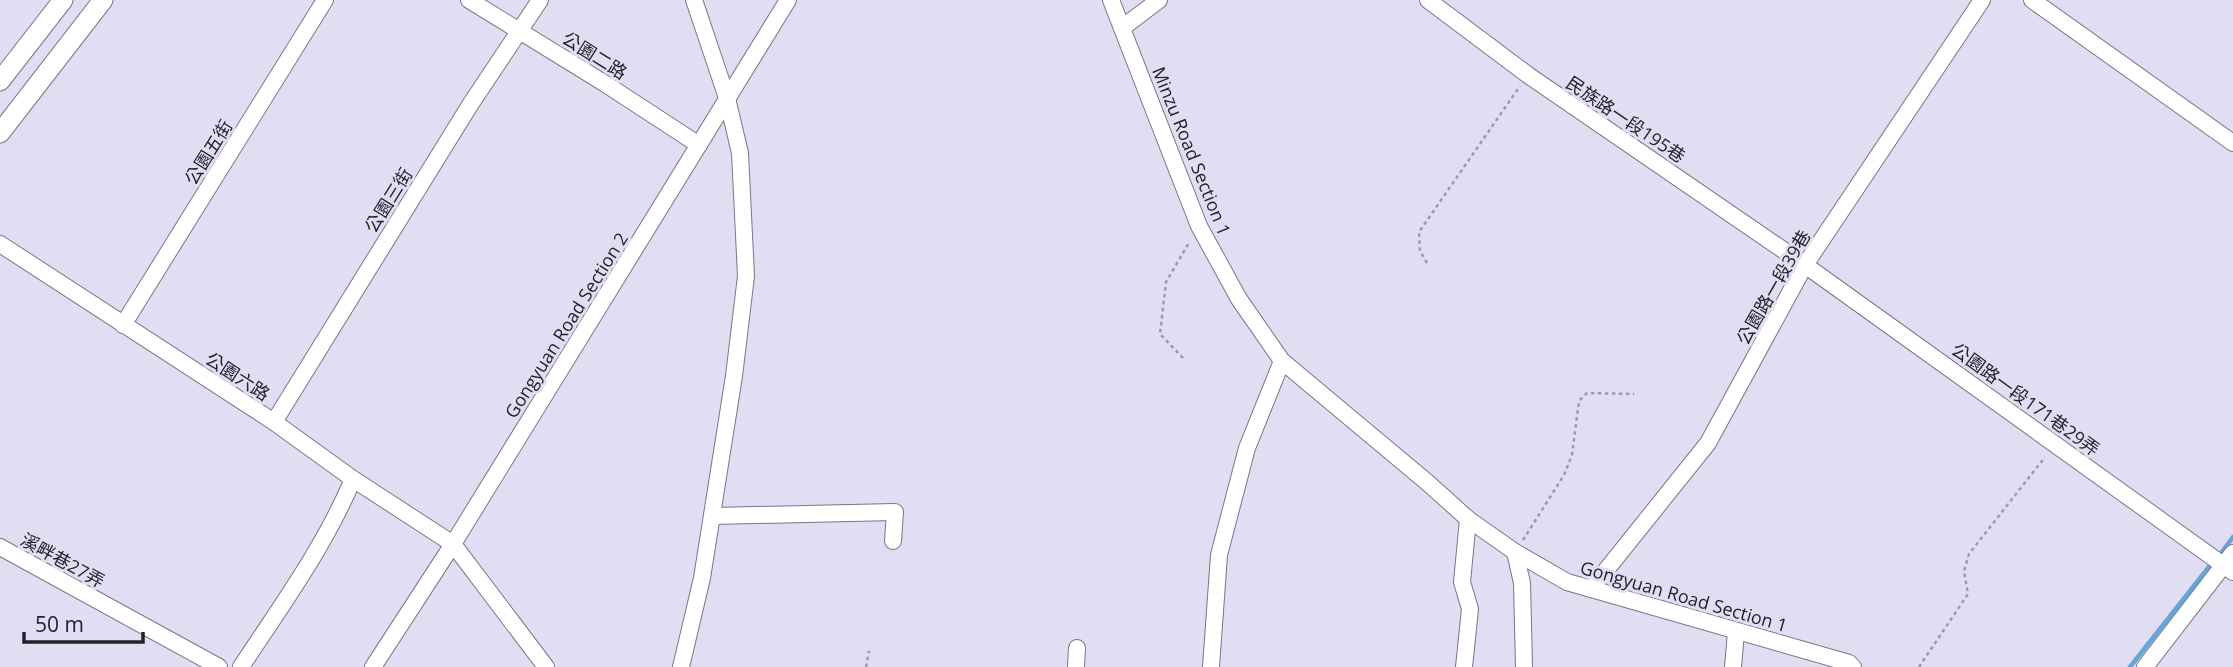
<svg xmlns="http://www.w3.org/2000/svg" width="2233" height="667" viewBox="0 0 2233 667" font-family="'Open Sans','Noto Sans TC',sans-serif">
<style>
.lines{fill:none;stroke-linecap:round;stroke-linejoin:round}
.stream{stroke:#67a4d8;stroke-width:4.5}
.minor-casing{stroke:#787689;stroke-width:18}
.major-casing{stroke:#787689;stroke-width:21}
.path{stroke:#9b9aaa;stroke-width:2.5;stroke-dasharray:3.5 3.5;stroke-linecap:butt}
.minor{stroke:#fff;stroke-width:16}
.major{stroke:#fff;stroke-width:19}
.labels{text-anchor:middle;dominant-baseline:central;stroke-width:6;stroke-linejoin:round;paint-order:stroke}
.street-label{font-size:18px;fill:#23222a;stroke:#e0def3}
</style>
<rect width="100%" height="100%" fill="#e0def3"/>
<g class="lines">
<!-- stream -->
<g class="stream">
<path d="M 2218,557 L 2233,537"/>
<path d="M 2130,667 L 2212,563"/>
</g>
<!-- minor casing -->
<g class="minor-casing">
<g id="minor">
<path d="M 469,0 L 604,83 L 699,145"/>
<path d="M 1111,0 L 1199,226 L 1239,299 L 1282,361 L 1428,483 L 1468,519 L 1515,552 L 1567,582 L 1849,663 L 1853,667"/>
<path d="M 1428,0 L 1528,75 L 1805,265 L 2233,572"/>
<path d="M 2032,0 L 2233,143"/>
<path d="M 1122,28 L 1159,0"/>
<path d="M 0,244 L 274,422 L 353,479 L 453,544 L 546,667"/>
<path d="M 123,325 L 325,0"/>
<path d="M 274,422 L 470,105 L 540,0"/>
<path d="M 712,516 L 895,512 L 893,541"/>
<path d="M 0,547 L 219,667"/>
<path d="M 1515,552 L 1522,583 L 1524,667"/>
<path d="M 1591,589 L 1708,443 L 1805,265 L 1982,0"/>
<path d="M 241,667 C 281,606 325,546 353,479"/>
<path d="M 373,667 L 453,544 L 788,0"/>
<path d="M 681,667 L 702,578 L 734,376 L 746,276 L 740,153 L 727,98 L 694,0"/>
<path d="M 1076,667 L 1077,648"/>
<path d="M 1211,667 L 1219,555 L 1247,448 L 1282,361"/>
<path d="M 1464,667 L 1470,609 L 1462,582 L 1468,519"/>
<path d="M 1733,667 L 1736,632"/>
<path d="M 2145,667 L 2233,553"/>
</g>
</g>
<!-- major casing -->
<g class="major-casing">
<g id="major">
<path d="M 0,81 L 63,0"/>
<path d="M 0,133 L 103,0"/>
</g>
</g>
<!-- path -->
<g class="path">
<path d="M 1427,263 L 1420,251 L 1419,232 L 1520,86"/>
<path d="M 1183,358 L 1160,334 L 1166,282 L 1190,241"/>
<path d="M 1523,540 L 1564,475 L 1572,455 L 1579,401 L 1587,393 L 1634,394"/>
<path d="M 866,667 L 869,651"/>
<path d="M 1919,667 L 1968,594 L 1964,571 L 1969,554 L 2045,457"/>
</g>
<!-- minor -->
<use href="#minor" class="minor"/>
<!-- major -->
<use href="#major" class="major"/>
</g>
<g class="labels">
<!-- street labels -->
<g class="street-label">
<text transform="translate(595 55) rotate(32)">公園二路</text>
<text transform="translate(1626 119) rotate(34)">民族路一段195巷</text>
<text transform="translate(1192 151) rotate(68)">Minzu Road Section 1</text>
<text transform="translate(208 152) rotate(-58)">公園五街</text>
<text transform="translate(388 200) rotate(-58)">公園三街</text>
<text transform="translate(1773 287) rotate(-60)">公園路一段39巷</text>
<text transform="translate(566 325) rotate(-58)">Gongyuan Road Section 2</text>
<text transform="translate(238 376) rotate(33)">公園六路</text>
<text transform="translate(2026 399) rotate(36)">公園路一段171巷29弄</text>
<text transform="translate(63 560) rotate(29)">溪畔巷27弄</text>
<text transform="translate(1684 596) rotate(16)">Gongyuan Road Section 1</text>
</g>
</g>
<!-- scale -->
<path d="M24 632v10h119v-10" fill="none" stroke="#23222a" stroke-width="3.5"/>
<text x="35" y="632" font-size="21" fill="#23222a" stroke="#e0def3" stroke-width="5" paint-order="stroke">50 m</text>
</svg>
